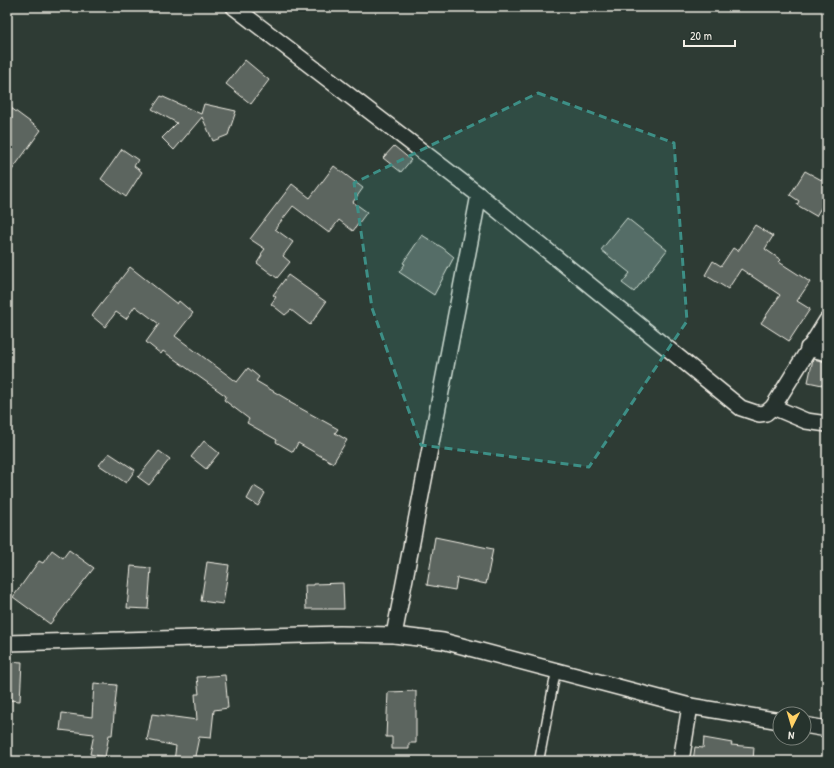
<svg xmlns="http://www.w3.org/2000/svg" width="834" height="768" viewBox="0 0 834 768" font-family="'Patrick Hand',sans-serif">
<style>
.building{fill:#5c655e;stroke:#f4f1e8}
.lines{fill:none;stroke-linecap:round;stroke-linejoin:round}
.service-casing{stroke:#f4f1e8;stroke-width:11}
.minor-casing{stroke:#f4f1e8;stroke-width:18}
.service{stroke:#26332d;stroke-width:8}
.minor{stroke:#26332d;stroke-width:15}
.marked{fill:#3d8f86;fill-opacity:0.2;stroke:#3d8f86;stroke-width:3;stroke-dasharray:8 5;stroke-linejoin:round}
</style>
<rect width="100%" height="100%" fill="#2e3b34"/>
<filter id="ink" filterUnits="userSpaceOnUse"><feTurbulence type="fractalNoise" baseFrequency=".025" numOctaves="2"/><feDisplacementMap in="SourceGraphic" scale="8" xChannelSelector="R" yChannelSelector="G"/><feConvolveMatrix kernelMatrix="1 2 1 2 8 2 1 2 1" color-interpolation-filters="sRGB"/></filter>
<g filter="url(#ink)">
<!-- building -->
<g class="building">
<path d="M 245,60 L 269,80 L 251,104 L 226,84 Z"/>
<path d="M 161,96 L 201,114 L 204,104 L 236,111 L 228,135 L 213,141 L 202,117 L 174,150 L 162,138 L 177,123 L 152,109 Z"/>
<path d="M 7,105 L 41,130 L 7,177 Z"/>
<path d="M 394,146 L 411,160 L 401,172 L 383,158 Z"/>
<path d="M 122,149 L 138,160 L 134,166 L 142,172 L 126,197 L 101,179 Z"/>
<path d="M 334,166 L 363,188 L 353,202 L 367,212 L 353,231 L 339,220 L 329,233 L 293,206 L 275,229 L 293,242 L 283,256 L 290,262 L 277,278 L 257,263 L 262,255 L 261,254 L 265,249 L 250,239 L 292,184 L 310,198 Z"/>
<path d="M 805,171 L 827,183 L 827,198 L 816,216 L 797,205 L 799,201 L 790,195 Z"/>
<path d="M 627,218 L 667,250 L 634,292 L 622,283 L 630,273 L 601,250 Z"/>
<path d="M 755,225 L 773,236 L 765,249 L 781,260 L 779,262 L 810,282 L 797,301 L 810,309 L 789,341 L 761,323 L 780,295 L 741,269 L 728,289 L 705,275 L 713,261 L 721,266 L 733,248 L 738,251 Z"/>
<path d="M 422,235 L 443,248 L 454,257 L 434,295 L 399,272 L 405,264 L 403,263 Z"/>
<path d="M 130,267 L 177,304 L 179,301 L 193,313 L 175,336 L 237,382 L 248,368 L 259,377 L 256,381 L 290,401 L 289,402 L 338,429 L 335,433 L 347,440 L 333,463 L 298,443 L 293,452 L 276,442 L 277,440 L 247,423 L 249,419 L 224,400 L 226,396 L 163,351 L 161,354 L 146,342 L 159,324 L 135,306 L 126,319 L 116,312 L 105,327 L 92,316 Z"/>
<path d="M 288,275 L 326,302 L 310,325 L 291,310 L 285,315 L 271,304 L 276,297 L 273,295 Z"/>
<path d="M 813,359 L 827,362 L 827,386 L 808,382 Z"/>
<path d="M 204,441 L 219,453 L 206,469 L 191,457 Z"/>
<path d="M 159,451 L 170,459 L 149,485 L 138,477 Z"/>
<path d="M 109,453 L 135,470 L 126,483 L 99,465 Z"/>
<path d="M 254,486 L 265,493 L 258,506 L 247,499 Z"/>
<path d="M 435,537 L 493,549 L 486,584 L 457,578 L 455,590 L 427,585 Z"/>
<path d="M 52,550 L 63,558 L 69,550 L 94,568 L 50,624 L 13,597 L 39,561 L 43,563 Z"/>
<path d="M 207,562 L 229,565 L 223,604 L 201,601 Z"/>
<path d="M 131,566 L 151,568 L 148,609 L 127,608 Z"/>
<path d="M 343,583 L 344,609 L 306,609 L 305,585 L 314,585 L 314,584 Z"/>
<path d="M 7,661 L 22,662 L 20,701 L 7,700 Z"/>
<path d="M 225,675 L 228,708 L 214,710 L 211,738 L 199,737 L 194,761 L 174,761 L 176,746 L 147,740 L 152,714 L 197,720 L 195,694 L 199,694 L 197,677 Z"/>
<path d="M 94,683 L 117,685 L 112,735 L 109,735 L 105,757 L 90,754 L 94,734 L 60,730 L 62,713 L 92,717 Z"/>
<path d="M 416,691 L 416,743 L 409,743 L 409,749 L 392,749 L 392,737 L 386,737 L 388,692 Z"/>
<path d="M 704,738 L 732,743 L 731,745 L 754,747 L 753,761 L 693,761 L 695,747 L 703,748 Z"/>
</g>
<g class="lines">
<!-- service casing -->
<g class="service-casing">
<path id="service" d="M 539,761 L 556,671"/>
</g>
<!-- minor casing -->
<g class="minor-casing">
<g id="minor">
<path d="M 234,7 L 479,195 L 741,408 L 759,414 L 766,413 L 773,407 L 827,320"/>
<path d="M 808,348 L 827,353"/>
<path d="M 773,407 L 806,421 L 827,424"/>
<path d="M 394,635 L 479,195"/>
<path d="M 7,643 L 340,634 L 394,635 L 443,641 L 690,706 L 780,721"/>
<path d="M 804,725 L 827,729"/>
<path d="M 681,761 L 690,706"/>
</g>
</g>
<!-- service -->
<use href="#service" class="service"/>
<!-- minor -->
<use href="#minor" class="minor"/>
</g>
</g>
<!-- marked area -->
<path class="marked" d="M 538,93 L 674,143 L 687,321 L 589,467 L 421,445 L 372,308 L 354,183 Z"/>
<!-- margin -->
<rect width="834" height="768" fill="none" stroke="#26332d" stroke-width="24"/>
<rect x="12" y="12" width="810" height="744" fill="none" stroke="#f4f1e8" stroke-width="1.5" filter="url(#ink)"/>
<!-- north arrow -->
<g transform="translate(792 726) rotate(185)"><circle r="19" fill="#26332d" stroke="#787f78"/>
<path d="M0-3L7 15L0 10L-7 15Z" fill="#ffd166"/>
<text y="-6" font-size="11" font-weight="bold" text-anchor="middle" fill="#f4f1e8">N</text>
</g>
<!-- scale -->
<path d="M684 40v6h51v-6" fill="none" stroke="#f4f1e8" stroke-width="2"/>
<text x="690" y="40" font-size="12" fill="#f4f1e8" stroke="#26332d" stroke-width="3" paint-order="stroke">20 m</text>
</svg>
